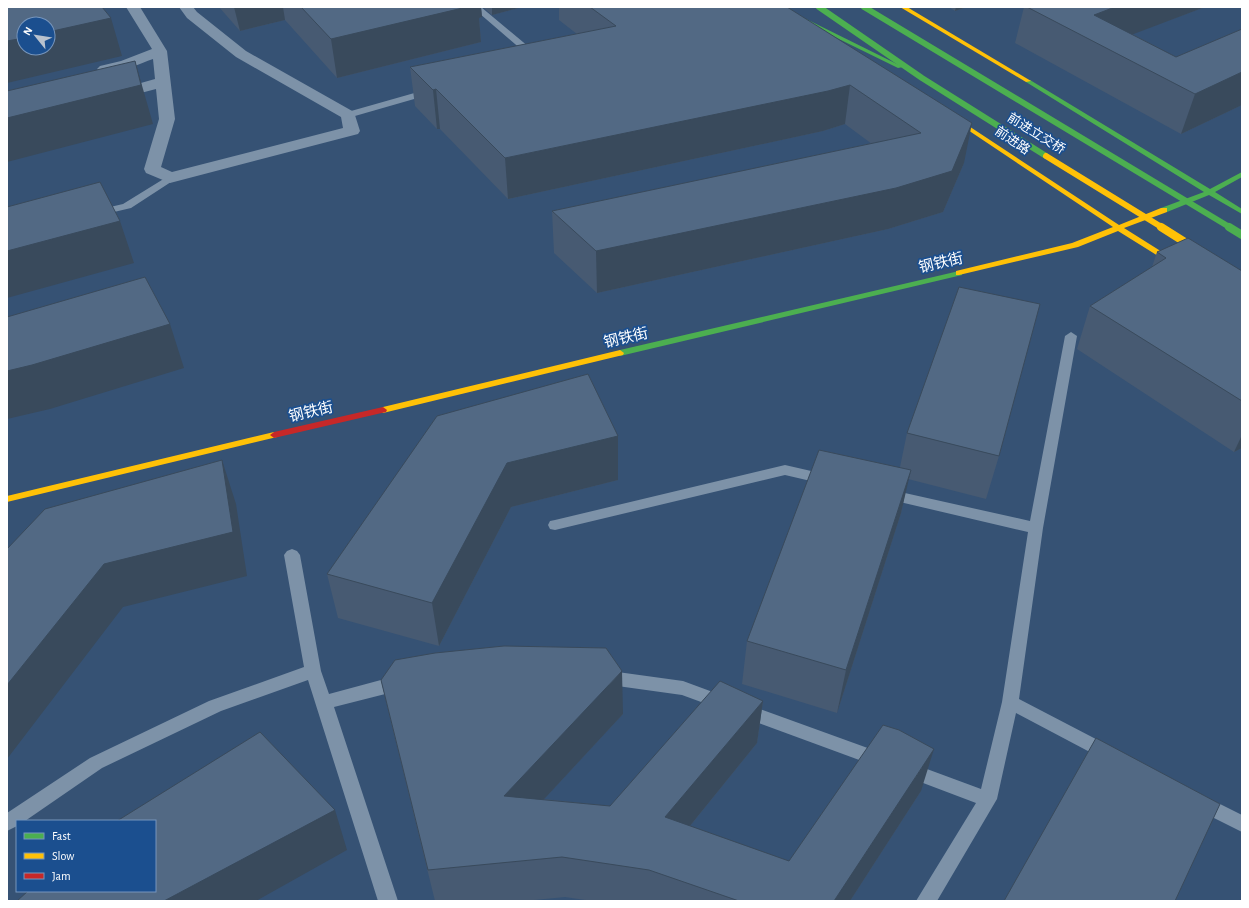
<svg xmlns="http://www.w3.org/2000/svg" width="1249" height="908" viewBox="0 0 1249 908" font-family="'Alegreya Sans','Noto Sans SC',sans-serif">
<style>
.lines{fill:none;stroke-linecap:round;stroke-linejoin:round}
.lane{fill:#7d92a8;fill-rule:evenodd}
.street{fill:#7d92a8;fill-rule:evenodd}
.fast{fill:#4caf50;fill-rule:evenodd}
.slow{fill:#ffc107;fill-rule:evenodd}
.jam{fill:#c62828;fill-rule:evenodd}
.fast-bridge-far1{stroke:#4caf50;stroke-width:6}
.fast-bridge{stroke:#4caf50;stroke-width:8}
.slow-bridge-far1{stroke:#ffc107;stroke-width:6}
.slow-bridge{stroke:#ffc107;stroke-width:8}
.wall{fill:#475a72}
.shaded-wall{fill:#394a5c}
.building{fill:#526984;stroke:#394a5c}
.labels{text-anchor:middle;dominant-baseline:central;stroke-width:3.5;stroke-linejoin:round;paint-order:stroke}
.far-street-label{font-size:13px;fill:#fff;stroke:#1b4f8f}
.street-label{font-size:15px;fill:#fff;stroke:#1b4f8f}
</style>
<rect width="100%" height="100%" fill="#365274"/>
<g class="lines">
<!-- lane -->
<g class="lane">
<path d="M 472,7 L 481,7 L 529,47 L 534,62 L 532,64 L 526,64 L 522,50 Z"/>
<path d="M 432,88 L 437,91 L 435,93 L 348,118 L 343,115 L 344,113 Z"/>
<path d="M 170,175 L 174,176 L 175,178 L 174,180 L 131,208 L 97,216 L 91,213 L 93,211 L 123,204 Z"/>
<path d="M 1071,332 L 1077,336 L 1043,528 L 1019,699 L 1115,749 L 1118,754 L 1115,759 L 1109,762 L 1103,759 L 1016,713 L 997,799 L 937,901 L 916,901 L 976,803 L 902,775 L 899,770 L 902,765 L 908,762 L 981,789 L 1002,702 L 1028,532 L 887,499 L 882,498 L 880,494 L 882,490 L 887,489 L 1030,521 L 1065,336 Z"/>
<path d="M 785,465 L 833,476 L 835,480 L 833,484 L 828,485 L 785,475 L 555,530 L 550,529 L 548,525 L 550,521 L 555,520 Z"/>
<path d="M 292,549 L 297,551 L 300,555 L 321,671 L 329,694 L 392,677 L 401,676 L 407,678 L 409,683 L 407,688 L 401,690 L 334,707 L 398,901 L 378,901 L 308,680 L 221,711 L 102,768 L 25,821 L 17,821 L 17,826 L 7,831 L 7,813 L 90,758 L 209,701 L 304,667 L 284,555 L 287,551 Z"/>
<path d="M 603,670 L 683,681 L 729,698 L 731,703 L 729,708 L 723,710 L 682,695 L 603,684 L 597,682 L 595,677 L 597,672 Z"/>
<path d="M 743,703 L 887,755 L 890,760 L 887,765 L 881,768 L 737,715 L 735,710 L 737,705 Z"/>
<path d="M 1202,795 L 1242,815 L 1242,832 L 1196,809 L 1193,803 L 1196,797 Z"/>
</g>
<!-- street -->
<path class="street" d="M 126,7 L 140,7 L 167,51 L 175,119 L 161,167 L 172,172 L 343,128 L 341,117 L 236,57 L 187,18 L 179,7 L 193,7 L 197,12 L 246,51 L 354,112 L 360,131 L 358,134 L 170,183 L 146,173 L 144,169 L 159,119 L 156,89 L 114,100 L 109,98 L 106,95 L 109,92 L 155,79 L 153,59 C 138,64 116,76 100,72 L 97,69 L 100,66 L 121,61 L 152,49 Z"/>
<!-- fast -->
<g class="fast">
<path d="M 779,7 L 786,7 L 802,17 L 903,67 L 898,68 L 798,19 Z"/>
<path d="M 1026,80 L 1030,80 L 1210,189 L 1242,172 L 1242,177 L 1215,192 L 1242,209 L 1242,214 L 1209,195 L 1167,212 L 1161,212 L 1161,208 L 1204,192 L 1026,82 Z"/>
<path d="M 959,271 L 962,271 L 962,275 L 620,356 L 616,353 L 620,350 Z"/>
</g>
<!-- slow -->
<g class="slow">
<path d="M 900,7 L 907,7 L 1031,81 L 1026,82 Z"/>
<path d="M 946,111 L 1119,225 L 1161,208 L 1167,208 L 1167,212 L 1124,228 L 1186,267 L 1185,269 L 1179,269 L 1118,231 L 1078,247 L 959,275 L 956,275 L 956,271 L 1072,243 L 1113,227 L 944,114 L 944,112 Z"/>
<path d="M 620,350 L 624,353 L 623,355 L 383,413 L 379,410 L 383,407 Z"/>
<path d="M 274,432 L 278,435 L 277,437 L 7,502 L 7,496 Z"/>
</g>
<!-- jam -->
<path class="jam" d="M 383,407 L 387,410 L 386,412 L 274,438 L 270,435 L 274,432 Z"/>
<!-- fast-bridge-far1 -->
<g class="fast-bridge-far1">
<path d="M 819,7 L 922,78 L 1046,156"/>
<path d="M 864,7 L 1231,228"/>
</g>
<!-- fast-bridge -->
<g class="fast-bridge">
<path d="M 1229,227 L 1242,235"/>
<path d="M 1199,251 L 1242,278"/>
</g>
<!-- slow-bridge-far1 -->
<path class="slow-bridge-far1" d="M 1046,156 L 1163,228"/>
<!-- slow-bridge -->
<path class="slow-bridge" d="M 1161,227 L 1199,251"/>
</g>
<!-- wall -->
<g class="wall">
<path d="M 219,7 L 481,7 L 482,17 L 479,18 L 481,42 L 337,78 L 285,20 L 240,31 Z"/>
<path d="M 483,7 L 522,7 L 492,15 Z"/>
<path d="M 559,7 L 787,7 L 964,163 L 943,212 L 888,229 L 597,293 L 554,253 L 552,211 L 872,144 L 845,124 L 823,131 L 508,199 L 440,129 L 437,129 L 415,106 L 410,67 L 577,34 L 559,20 Z"/>
<path d="M 949,7 L 967,7 L 955,11 Z"/>
<path d="M 1024,7 L 1205,7 L 1132,34 L 1176,57 L 1242,29 L 1242,105 L 1181,134 L 1015,43 Z"/>
<path d="M 1157,252 L 1242,271 L 1242,448 L 1234,452 L 1077,349 L 1090,306 L 1152,267 Z"/>
<path d="M 907,433 L 999,456 L 986,499 L 908,479 L 901,513 L 837,713 L 742,684 L 747,641 L 900,467 Z"/>
<path d="M 618,436 L 618,480 L 511,507 L 439,646 L 338,618 L 327,574 Z"/>
<path d="M 381,680 L 623,714 L 544,799 L 610,806 L 763,701 L 757,743 L 690,826 L 789,861 L 921,791 L 850,901 L 592,901 L 565,897 L 524,901 L 435,901 L 391,722 Z"/>
</g>
<!-- shaded-wall -->
<g class="shaded-wall">
<path d="M 234,7 L 283,7 L 285,20 L 240,31 Z"/>
<path d="M 460,7 L 481,7 L 482,17 L 479,18 L 481,42 L 337,78 L 331,39 Z"/>
<path d="M 492,7 L 522,7 L 492,15 Z"/>
<path d="M 956,7 L 967,7 L 955,11 Z"/>
<path d="M 1115,7 L 1205,7 L 1102,46 L 1094,15 Z"/>
<path d="M 111,18 L 122,56 L 7,83 L 7,41 L 24,38 L 24,48 L 48,48 L 48,32 Z"/>
<path d="M 135,61 L 153,124 L 7,162 L 7,118 Z"/>
<path d="M 1242,72 L 1242,105 L 1181,134 L 1195,94 Z"/>
<path d="M 850,85 L 845,124 L 823,131 L 508,199 L 505,158 Z"/>
<path d="M 436,89 L 440,129 L 437,129 L 433,90 Z"/>
<path d="M 972,123 L 964,163 L 943,212 L 888,229 L 597,293 L 596,251 Z"/>
<path d="M 120,221 L 134,263 L 7,298 L 7,251 Z"/>
<path d="M 170,324 L 184,368 L 50,409 L 7,419 L 7,371 Z"/>
<path d="M 1242,435 L 1242,448 L 1234,452 Z"/>
<path d="M 618,436 L 618,480 L 511,507 L 439,646 L 432,603 L 507,463 Z"/>
<path d="M 222,460 L 236,504 L 247,576 L 123,607 L 7,759 L 7,685 L 104,564 Z"/>
<path d="M 911,470 L 901,513 L 837,713 L 846,670 Z"/>
<path d="M 622,671 L 623,714 L 509,837 L 504,796 Z"/>
<path d="M 763,701 L 757,743 L 664,858 L 665,817 Z"/>
<path d="M 934,749 L 921,791 L 850,901 L 834,901 Z"/>
<path d="M 335,810 L 347,850 L 256,901 L 164,901 Z"/>
</g>
<!-- building -->
<g class="building">
<path d="M 7,7 L 102,7 L 111,18 L 48,32 L 48,24 L 24,24 L 24,38 L 7,41 Z"/>
<path d="M 301,7 L 467,7 L 331,39 Z"/>
<path d="M 590,7 L 787,7 L 972,123 L 952,171 L 896,188 L 596,251 L 552,211 L 921,133 L 850,85 L 828,91 L 505,158 L 436,89 L 433,90 L 410,67 L 616,26 Z"/>
<path d="M 1027,7 L 1115,7 L 1094,15 L 1176,57 L 1242,29 L 1242,72 L 1195,94 Z"/>
<path d="M 135,61 L 141,85 L 7,118 L 7,91 Z"/>
<path d="M 100,182 L 120,221 L 7,251 L 7,207 Z"/>
<path d="M 1188,238 L 1242,271 L 1242,401 L 1090,306 L 1166,258 L 1157,252 Z"/>
<path d="M 145,277 L 170,324 L 32,365 L 7,371 L 7,317 Z"/>
<path d="M 959,287 L 1040,304 L 999,456 L 907,433 Z"/>
<path d="M 588,374 L 618,436 L 507,463 L 432,603 L 327,574 L 437,416 Z"/>
<path d="M 819,450 L 911,470 L 846,670 L 747,641 Z"/>
<path d="M 222,460 L 233,532 L 104,564 L 7,685 L 7,549 L 45,509 Z"/>
<path d="M 504,646 L 606,648 L 622,671 L 504,796 L 610,806 L 720,681 L 763,701 L 665,817 L 789,861 L 883,725 L 899,730 L 934,749 L 834,901 L 739,901 L 649,870 L 562,857 L 428,870 L 381,680 L 395,660 L 435,653 Z"/>
<path d="M 260,732 L 335,810 L 164,901 L 17,901 L 28,891 L 155,891 L 155,821 L 117,821 Z"/>
<path d="M 1096,738 L 1220,804 L 1175,901 L 1004,901 Z"/>
</g>
<g class="labels">
<!-- far-street labels -->
<g class="far-street-label">
<text transform="translate(1036 134) rotate(32)">前进立交桥</text>
<text transform="translate(1012 141) rotate(34)">前进路</text>
</g>
<!-- street labels -->
<g class="street-label">
<text transform="translate(941 263) rotate(-13)">钢铁街</text>
<text transform="translate(626 338) rotate(-13)">钢铁街</text>
<text transform="translate(311 412) rotate(-13)">钢铁街</text>
</g>
</g>
<!-- border -->
<rect width="1249" height="908" fill="none" stroke="#ffffff" stroke-width="16"/>
<!-- legend -->
<rect x="16" y="820" width="140" height="72" fill="#1b4f8f" stroke="#7695bc"/>
<rect x="24" y="833" width="20" height="6" fill="#4caf50" stroke="#7695bc"/>
<text x="52" y="840" font-size="12" fill="#ffffff">Fast</text>
<rect x="24" y="853" width="20" height="6" fill="#ffc107" stroke="#7695bc"/>
<text x="52" y="860" font-size="12" fill="#ffffff">Slow</text>
<rect x="24" y="873" width="20" height="6" fill="#c62828" stroke="#7695bc"/>
<text x="52" y="880" font-size="12" fill="#ffffff">Jam</text>
<!-- north arrow -->
<g transform="translate(36 36) rotate(300)"><circle r="19" fill="#1b4f8f" stroke="#7695bc"/>
<path d="M0-3L7 15L0 10L-7 15Z" fill="#b9c2ce"/>
<text y="-6" font-size="11" font-weight="bold" text-anchor="middle" fill="#ffffff">N</text>
</g>
</svg>
